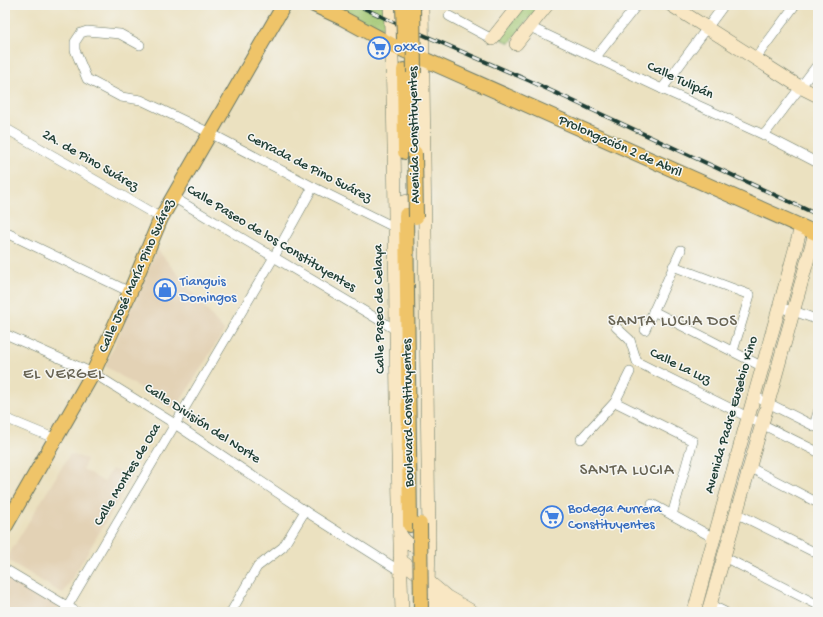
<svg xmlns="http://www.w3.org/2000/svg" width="823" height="617" viewBox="0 0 823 617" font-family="'Gochi Hand',sans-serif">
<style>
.built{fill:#e3d2b5}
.green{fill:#a1c671;stroke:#608252}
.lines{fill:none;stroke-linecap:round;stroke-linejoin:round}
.street-casing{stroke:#667665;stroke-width:10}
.secondary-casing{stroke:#667665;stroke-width:14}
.primary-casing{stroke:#667665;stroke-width:16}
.street{stroke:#fff;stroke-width:9}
.secondary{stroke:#f9e7c3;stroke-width:13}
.primary{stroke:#efc469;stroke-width:14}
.rail-casing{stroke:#1f3d34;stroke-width:4}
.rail{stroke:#f6f6f2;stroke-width:2.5;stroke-dasharray:8;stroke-linecap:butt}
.primary-bridge-casing{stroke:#667665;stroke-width:16;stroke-linecap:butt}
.primary-bridge{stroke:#efc469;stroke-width:14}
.labels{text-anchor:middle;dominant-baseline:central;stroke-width:3;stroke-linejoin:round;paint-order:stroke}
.shop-label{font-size:14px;fill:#366cbe;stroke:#f6f6f2;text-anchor:start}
.street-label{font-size:14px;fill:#1f3d34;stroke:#f6f6f2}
.quarter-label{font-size:16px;letter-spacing:1px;fill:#686454;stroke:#f6f6f2}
</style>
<rect width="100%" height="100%" fill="#f6f6f2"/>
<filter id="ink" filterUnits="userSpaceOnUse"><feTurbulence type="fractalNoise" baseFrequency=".025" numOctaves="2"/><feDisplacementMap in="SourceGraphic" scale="8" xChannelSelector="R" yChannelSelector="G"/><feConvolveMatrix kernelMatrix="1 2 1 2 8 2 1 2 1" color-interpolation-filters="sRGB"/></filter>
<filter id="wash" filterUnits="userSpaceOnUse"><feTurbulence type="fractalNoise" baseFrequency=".012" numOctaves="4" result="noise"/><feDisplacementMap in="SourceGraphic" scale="16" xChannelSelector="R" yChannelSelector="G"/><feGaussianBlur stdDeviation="0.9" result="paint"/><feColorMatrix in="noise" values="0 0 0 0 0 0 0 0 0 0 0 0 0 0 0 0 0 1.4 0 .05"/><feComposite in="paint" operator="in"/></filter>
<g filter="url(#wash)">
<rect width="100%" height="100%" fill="#ebe1c0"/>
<!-- built -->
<g class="built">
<path d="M 157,249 L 224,331 L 175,410 L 105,366 Z"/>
<path d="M 70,454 L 87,459 L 83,469 L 104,482 L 112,469 L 132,477 L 63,594 L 6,559 Z"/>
<path d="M 5,571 L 60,606 L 56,612 L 5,612 Z"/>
</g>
<!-- green -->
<g class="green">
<path d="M 330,5 L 384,5 L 386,28 L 372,25 Z"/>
<path d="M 525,5 L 540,5 L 510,43 L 499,38 Z"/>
</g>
</g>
<g filter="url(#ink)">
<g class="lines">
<!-- street casing -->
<g class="street-casing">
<g id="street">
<path d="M 449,16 L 492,39"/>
<path d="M 530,27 L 662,89 L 764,135 L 818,163"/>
<path d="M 140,45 L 120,34 L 87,31 L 81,33 L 75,42 L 75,50 L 87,79 L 121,97 L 141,100 L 210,133 L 313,187 L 396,228"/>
<path d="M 596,57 L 637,5"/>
<path d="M 755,59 L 795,5"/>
<path d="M 662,89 L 724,5"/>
<path d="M 5,128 L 161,218"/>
<path d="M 764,135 L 818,64"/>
<path d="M 173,197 L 396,330"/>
<path d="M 5,232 L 130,292"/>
<path d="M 673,266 L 750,295 L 733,351"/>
<path d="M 780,308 L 794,311 L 818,320"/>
<path d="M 653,311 L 763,367"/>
<path d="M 616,327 L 630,340 L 637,362 L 818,452"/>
<path d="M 645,330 L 681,250"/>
<path d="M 5,334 L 93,373 L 175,424 L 305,511 L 400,571"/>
<path d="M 754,396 L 818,428"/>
<path d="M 615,402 L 693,441 L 672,515"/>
<path d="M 5,418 L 56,439"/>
<path d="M 814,426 L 818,412"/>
<path d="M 581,439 L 615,402 L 630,372"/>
<path d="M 749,467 L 818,503"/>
<path d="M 652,504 L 714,538"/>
<path d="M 736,513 L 818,554"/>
<path d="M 724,557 L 818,605"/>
<path d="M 5,569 L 77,612"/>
<path d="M 711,605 L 725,612"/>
<path d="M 64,612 L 274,257 L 313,187"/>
<path d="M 231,612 L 257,567 L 283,547 L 305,511"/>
</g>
</g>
<!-- secondary casing -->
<g class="secondary-casing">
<g id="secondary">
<path d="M 390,5 C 395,113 395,221 396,328 C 397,423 399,518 402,612"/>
<path d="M 422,5 L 429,538 L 428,591 L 429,612"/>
<path d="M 671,5 L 800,87 L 818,96"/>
<path d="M 492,39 L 519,5"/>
<path d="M 516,44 L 547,5"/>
<path d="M 396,212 C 401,197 415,199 423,211"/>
<path d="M 400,534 C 408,546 417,551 428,538"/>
<path d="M 400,560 L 428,581 L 447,597 L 473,612"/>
<path d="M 425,589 L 442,606 L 453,612"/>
<path d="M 694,612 C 728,483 767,356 801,227"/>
<path d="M 708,612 L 768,403 L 815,233"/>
</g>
</g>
<!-- primary casing -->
<g class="primary-casing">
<g id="primary">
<path d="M 314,5 L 342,18 L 392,45 L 818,234"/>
<path d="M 404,70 L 405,152"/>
<path d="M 406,215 L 410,525"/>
<path d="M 5,527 L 93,373 L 130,292 L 161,218 L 284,5"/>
</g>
</g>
<!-- street -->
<use href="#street" class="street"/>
<!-- secondary -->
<use href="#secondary" class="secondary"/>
<!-- primary -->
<use href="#primary" class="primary"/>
<!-- rail casing -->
<g class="rail-casing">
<path id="rail" d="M 357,5 L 391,21 L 530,81 L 818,215"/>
</g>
<!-- rail -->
<use href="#rail" class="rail"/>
<!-- primary-bridge casing -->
<g class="primary-bridge-casing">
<g id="primary-bridge">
<path d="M 403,5 L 404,39"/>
<path d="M 413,5 L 414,73"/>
<path d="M 415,153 L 416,217"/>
<path d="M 420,524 L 421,612"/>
</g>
</g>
<!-- primary-bridge -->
<use href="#primary-bridge" class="primary-bridge"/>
</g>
</g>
<!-- icons -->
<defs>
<g id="supermarket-ring" transform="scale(1.15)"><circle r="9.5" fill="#f6f6f2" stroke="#3f7fe0" stroke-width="1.5"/><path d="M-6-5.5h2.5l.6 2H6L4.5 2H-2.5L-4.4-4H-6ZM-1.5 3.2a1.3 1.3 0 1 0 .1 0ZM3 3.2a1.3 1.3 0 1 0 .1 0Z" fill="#3f7fe0"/></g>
<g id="shop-ring" transform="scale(1.15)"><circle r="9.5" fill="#f6f6f2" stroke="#3f7fe0" stroke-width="1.5"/><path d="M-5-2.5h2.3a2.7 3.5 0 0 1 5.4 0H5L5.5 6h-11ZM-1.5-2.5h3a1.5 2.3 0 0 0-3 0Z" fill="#3f7fe0"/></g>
</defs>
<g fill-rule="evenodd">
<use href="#supermarket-ring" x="379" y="48"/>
<use href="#shop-ring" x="165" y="290"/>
<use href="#supermarket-ring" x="552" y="517"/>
</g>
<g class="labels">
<!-- shop labels -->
<g class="shop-label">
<text x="394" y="48">Oxxo</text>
<text x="180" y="282">Tianguis<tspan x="180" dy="16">Domingos</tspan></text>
<text x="568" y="509">Bodega Aurrera<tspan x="568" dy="16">Constituyentes</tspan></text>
</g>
<!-- street labels -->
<g class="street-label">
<text transform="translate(680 81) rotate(25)">Calle Tulipán</text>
<text transform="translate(415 135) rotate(-91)">Avenida Constituyentes</text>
<text transform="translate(620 147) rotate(24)">Prolongación 2 de Abril</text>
<text transform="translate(90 161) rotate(30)">2A. de Pino Suárez</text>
<text transform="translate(309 168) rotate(27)">Cerrada de Pino Suárez</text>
<text transform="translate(271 239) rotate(31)">Calle Paseo de los Constituyentes</text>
<text transform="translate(137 276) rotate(-66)">Calle José María Pino Suárez</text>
<text transform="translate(380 309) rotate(-91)">Calle Paseo de Celaya</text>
<text transform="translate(680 367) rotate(26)">Calle La Luz</text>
<text transform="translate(409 413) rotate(-91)">Boulevard Constituyentes</text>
<text transform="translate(732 415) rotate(-74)">Avenida Padre Eusebio Kino</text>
<text transform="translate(202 424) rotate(33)">Calle División del Norte</text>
<text transform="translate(128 475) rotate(-59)">Calle Montes de Oca</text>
</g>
<!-- quarter labels -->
<g class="quarter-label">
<text x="673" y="322">SANTA LUCIA DOS</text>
<text x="64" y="375">EL VERGEL</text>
<text x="627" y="471">SANTA LUCIA</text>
</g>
</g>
<!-- margin -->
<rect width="823" height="617" fill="none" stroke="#f6f6f2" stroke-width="20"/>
</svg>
